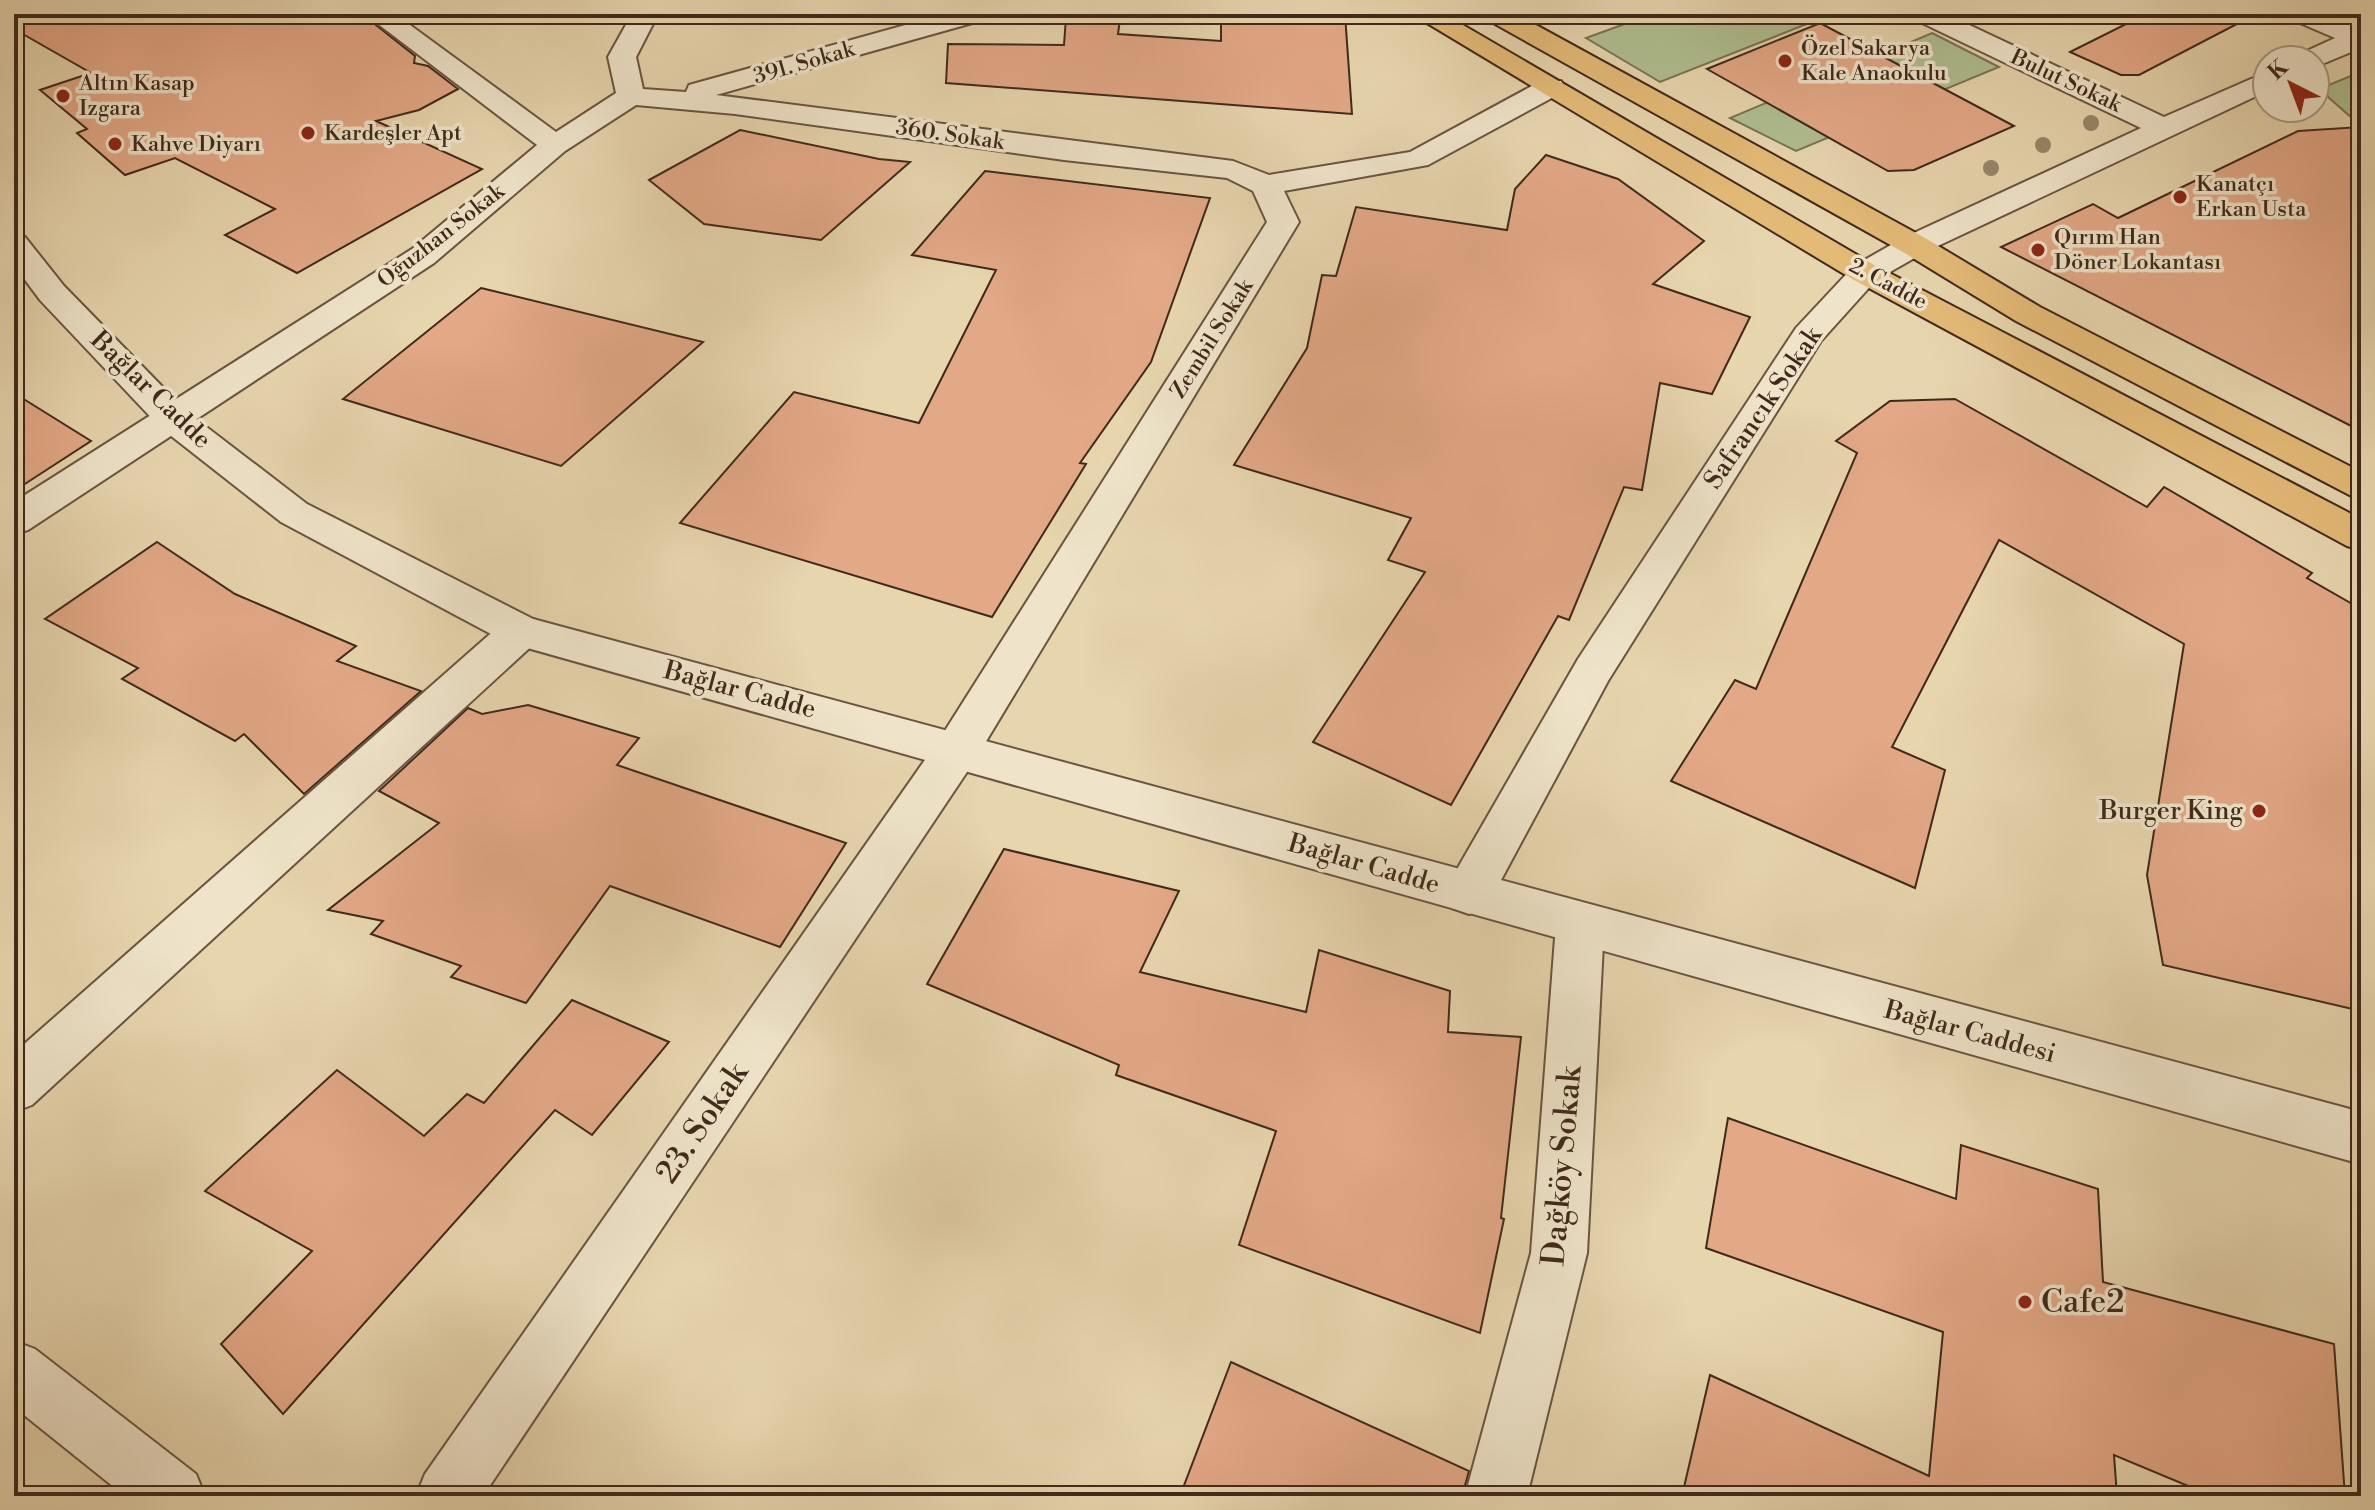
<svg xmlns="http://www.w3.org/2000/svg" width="2375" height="1510" viewBox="0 0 2375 1510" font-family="'Libre Bodoni',serif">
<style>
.green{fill:#afbe90;stroke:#787456;stroke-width:2}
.building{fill:#e3a886;stroke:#40291c;stroke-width:2}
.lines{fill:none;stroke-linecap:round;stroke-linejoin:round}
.minor-casing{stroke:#6a5440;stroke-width:4}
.tertiary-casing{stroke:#6a5440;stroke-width:4}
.primary-casing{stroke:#40291c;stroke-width:4}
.minor{fill:#efe4ca;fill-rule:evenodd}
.tertiary{fill:#efe4ca;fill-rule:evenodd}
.primary{fill:#e4ba77;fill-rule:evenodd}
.tree{fill:#97876a}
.poi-dot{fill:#8f2418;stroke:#efe4ca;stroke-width:3}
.labels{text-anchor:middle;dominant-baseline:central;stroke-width:7;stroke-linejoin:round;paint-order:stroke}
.far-poi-label{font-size:22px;fill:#40291c;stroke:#efe4ca;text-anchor:start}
.far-street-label{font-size:22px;fill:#40291c;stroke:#efe4ca}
.street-label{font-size:26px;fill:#40291c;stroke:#efe4ca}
.poi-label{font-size:26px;fill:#40291c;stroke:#efe4ca;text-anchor:end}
.near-street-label{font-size:32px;fill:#40291c;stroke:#efe4ca}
.near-poi-label{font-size:32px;fill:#40291c;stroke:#efe4ca;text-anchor:start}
</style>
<rect width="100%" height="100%" fill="#e7d5ae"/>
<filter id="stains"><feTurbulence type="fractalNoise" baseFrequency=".0025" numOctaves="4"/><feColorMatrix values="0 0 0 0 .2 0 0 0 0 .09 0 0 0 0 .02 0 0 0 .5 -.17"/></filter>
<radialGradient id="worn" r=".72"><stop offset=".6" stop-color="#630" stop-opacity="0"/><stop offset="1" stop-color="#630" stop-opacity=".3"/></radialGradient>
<!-- green -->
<g class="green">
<path d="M 1652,14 L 1832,14 L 1660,82 L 1586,38 Z"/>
<path d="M 1932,33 L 1999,67 L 1796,151 L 1730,118 Z"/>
<path d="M 2353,75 L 2361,76 L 2361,126 L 2319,89 Z"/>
</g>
<!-- building -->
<g class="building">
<path d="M 14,14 L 362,14 L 415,56 L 414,63 L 428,66 L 458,89 L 419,110 L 376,121 L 482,169 L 297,273 L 225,235 L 275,209 L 175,158 L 125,175 L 77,133 L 87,129 L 40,90 L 91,73 L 14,29 Z"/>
<path d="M 1221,14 L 1345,14 L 1352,114 L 946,83 L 948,44 L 1064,45 L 1066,17 L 1120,19 L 1118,34 L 1221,41 Z"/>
<path d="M 2146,14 L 2256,14 L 2139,75 L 2121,75 L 2070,52 Z"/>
<path d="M 1820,23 L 2014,126 L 1914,170 L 1888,171 L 1707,69 Z"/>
<path d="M 2361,127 L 2361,431 L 2001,247 L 2093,204 L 2118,218 L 2298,131 Z"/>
<path d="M 740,130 L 879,159 L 910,162 L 821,240 L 704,224 L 649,180 Z"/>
<path d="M 1546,155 L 1618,179 L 1704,241 L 1653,284 L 1750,317 L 1712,394 L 1660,383 L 1642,490 L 1624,487 L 1569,620 L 1558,616 L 1451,805 L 1313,742 L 1425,572 L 1388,560 L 1411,518 L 1234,465 L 1307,348 L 1322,275 L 1336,276 L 1356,207 L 1507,230 L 1515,189 Z"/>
<path d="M 985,171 L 1210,198 L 1151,362 L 1080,463 L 1086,464 L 992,617 L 680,523 L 794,392 L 919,423 L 996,270 L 912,255 Z"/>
<path d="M 481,288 L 703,342 L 561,466 L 343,399 Z"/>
<path d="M 14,393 L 91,441 L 14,491 Z"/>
<path d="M 1955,399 L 2147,507 L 2164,487 L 2312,573 L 2307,578 L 2361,609 L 2361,1011 L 2163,965 L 2147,875 L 2184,644 L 1999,540 L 1892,747 L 1945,770 L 1915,888 L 1671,781 L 1735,680 L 1756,689 L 1857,453 L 1836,441 L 1890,401 Z"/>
<path d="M 157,542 L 235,594 L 356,646 L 337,661 L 421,691 L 304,794 L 244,734 L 235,741 L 122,679 L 138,668 L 45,619 Z"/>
<path d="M 528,705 L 639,738 L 617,765 L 846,843 L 780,947 L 610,886 L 526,1003 L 451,977 L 461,966 L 371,934 L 383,921 L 328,910 L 439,823 L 379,791 L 468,708 L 482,714 Z"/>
<path d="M 1004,849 L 1179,891 L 1140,972 L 1306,1012 L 1319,950 L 1450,991 L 1448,1032 L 1521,1037 L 1501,1218 L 1504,1219 L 1480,1333 L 1239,1245 L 1276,1131 L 1116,1075 L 1119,1065 L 927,984 Z"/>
<path d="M 572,1000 L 669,1042 L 592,1135 L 555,1110 L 283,1414 L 221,1344 L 312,1251 L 205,1191 L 337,1070 L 424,1136 L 467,1094 L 484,1103 Z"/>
<path d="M 1728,1118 L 1956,1199 L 1961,1145 L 2098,1189 L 2103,1282 L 2334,1344 L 2345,1496 L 2212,1496 L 2114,1455 L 2117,1496 L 1682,1496 L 1710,1375 L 1929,1476 L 1943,1332 L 1706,1248 Z"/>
<path d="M 1231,1362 L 1469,1471 L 1462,1496 L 1180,1496 Z"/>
</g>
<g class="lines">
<!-- minor casing -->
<g class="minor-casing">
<g id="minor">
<path d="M 365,14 L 395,14 L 556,132 L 616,93 L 608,57 L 632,14 L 658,14 L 636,57 L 643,89 L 686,92 L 689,85 L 945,14 L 987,14 L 983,20 L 716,95 L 1233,161 L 1269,175 L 1410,152 L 1541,81 L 1561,81 L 1565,87 L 1561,93 L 1428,165 L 1284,191 L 1299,222 L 973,763 L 483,1496 L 416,1496 L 425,1474 L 941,737 L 1267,222 L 1253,191 L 1227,178 L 1064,160 L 735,114 L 636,105 L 565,151 L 434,263 L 28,530 L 14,534 L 14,502 L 412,249 L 537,145 Z"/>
<path d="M 1912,14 L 1946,14 L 2164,117 L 2267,72 L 2267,91 L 1925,252 L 1876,280 L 1821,341 L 1608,681 L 1486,908 L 1469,914 L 1452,908 L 1445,893 L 1452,878 L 1578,659 L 1796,328 L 1854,266 L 1903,238 L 2141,128 L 1916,20 Z"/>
<path d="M 2289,14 L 2324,14 L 2361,28 L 2361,48 L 2315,67 L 2315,60 L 2296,60 L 2300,54 L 2335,38 L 2293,20 Z"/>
<path d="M 521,616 L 536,620 L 542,631 L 536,642 L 32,1105 L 14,1112 L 14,1053 L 506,620 Z"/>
<path d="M 1580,904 L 1597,910 L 1604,925 L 1587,1253 L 1527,1496 L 1465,1496 L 1531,1253 L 1556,925 L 1563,910 Z"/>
<path d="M 14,1341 L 35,1349 L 196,1474 L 205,1496 L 125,1496 L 14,1407 Z"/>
</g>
</g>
<!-- tertiary casing -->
<g class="tertiary-casing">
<path id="tertiary" d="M 14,234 L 25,237 L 64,286 L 187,412 L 307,504 L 533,619 L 2361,1112 L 2361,1164 L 506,642 L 281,522 L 161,428 L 40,300 L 14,265 Z"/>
</g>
<!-- primary casing -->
<g class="primary-casing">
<g id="primary">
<path d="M 1412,14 L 1444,14 L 1876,266 L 2361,519 L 2361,550 L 2347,546 L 1854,280 Z"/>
<path d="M 1484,14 L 1516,14 L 1925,238 L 2040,307 L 2361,472 L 2361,501 L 2016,321 L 1903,252 L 1488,20 Z"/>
</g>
</g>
<!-- minor -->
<use href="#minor" class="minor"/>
<!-- tertiary -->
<use href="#tertiary" class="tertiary"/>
<!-- primary -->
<use href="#primary" class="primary"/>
</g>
<!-- trees -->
<g class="tree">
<circle cx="2091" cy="123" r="8"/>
<circle cx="2043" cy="145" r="8"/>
<circle cx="1991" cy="168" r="8"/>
</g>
<!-- markers -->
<g class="poi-dot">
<circle cx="1785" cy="61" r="8"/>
<circle cx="63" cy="96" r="8"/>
<circle cx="308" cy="133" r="8"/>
<circle cx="115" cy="144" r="8"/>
<circle cx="2180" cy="197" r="8"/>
<circle cx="2038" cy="250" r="8"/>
<circle cx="2259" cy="811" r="8"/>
<circle cx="2025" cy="1302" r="8"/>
</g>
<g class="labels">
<!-- far-poi labels -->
<g class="far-poi-label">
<text x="1801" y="48">Özel Sakarya<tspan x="1801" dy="25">Kale Anaokulu</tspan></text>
<text x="79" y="83">Altın Kasap<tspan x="79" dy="25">Izgara</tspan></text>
<text x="324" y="133">Kardeşler Apt</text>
<text x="131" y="144">Kahve Diyarı</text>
<text x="2196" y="184">Kanatçı<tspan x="2196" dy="25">Erkan Usta</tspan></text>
<text x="2054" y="237">Qırım Han<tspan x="2054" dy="25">Döner Lokantası</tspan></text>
</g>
<!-- far-street labels -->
<g class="far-street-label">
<text transform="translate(804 63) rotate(-16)">391. Sokak</text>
<text transform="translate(2066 81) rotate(25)">Bulut Sokak</text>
<text transform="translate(950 135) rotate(8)">360. Sokak</text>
<text transform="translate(441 236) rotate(-38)">Oğuzhan Sokak</text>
<text transform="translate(1888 284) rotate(28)">2. Cadde</text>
<text transform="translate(1212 339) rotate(-58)">Zembil Sokak</text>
</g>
<!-- street labels -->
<g class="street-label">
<text transform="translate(151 390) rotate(44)">Bağlar Cadde</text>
<text transform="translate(1763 408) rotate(-56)">Safrancık Sokak</text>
<text transform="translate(740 690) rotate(15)">Bağlar Cadde</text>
<text transform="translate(1364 864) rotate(16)">Bağlar Cadde</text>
<text transform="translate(1970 1032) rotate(15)">Bağlar Caddesi</text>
</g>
<!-- poi labels -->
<g class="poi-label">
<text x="2243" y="811">Burger King</text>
</g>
<!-- near-street labels -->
<g class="near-street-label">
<text transform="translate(702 1123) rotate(-56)">23. Sokak</text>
<text transform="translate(1562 1166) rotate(-85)">Dağköy Sokak</text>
</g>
<!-- near-poi labels -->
<g class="near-poi-label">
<text x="2041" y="1302">Cafe2</text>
</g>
</g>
<!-- margin -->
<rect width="2375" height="1510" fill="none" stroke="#e7d5ae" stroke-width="48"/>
<rect x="16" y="16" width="2343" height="1478" fill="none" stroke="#40291c" stroke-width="4"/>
<rect x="24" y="24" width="2327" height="1462" fill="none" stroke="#40291c" stroke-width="2"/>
<!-- north arrow -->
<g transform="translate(2291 84) rotate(318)"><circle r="38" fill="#efe4ca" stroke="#a99984" stroke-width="2"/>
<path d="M0-6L14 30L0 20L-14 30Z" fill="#8f2418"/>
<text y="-12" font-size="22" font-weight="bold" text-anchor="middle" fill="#40291c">K</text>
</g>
<rect width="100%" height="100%" filter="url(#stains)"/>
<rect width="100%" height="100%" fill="url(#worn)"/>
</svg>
